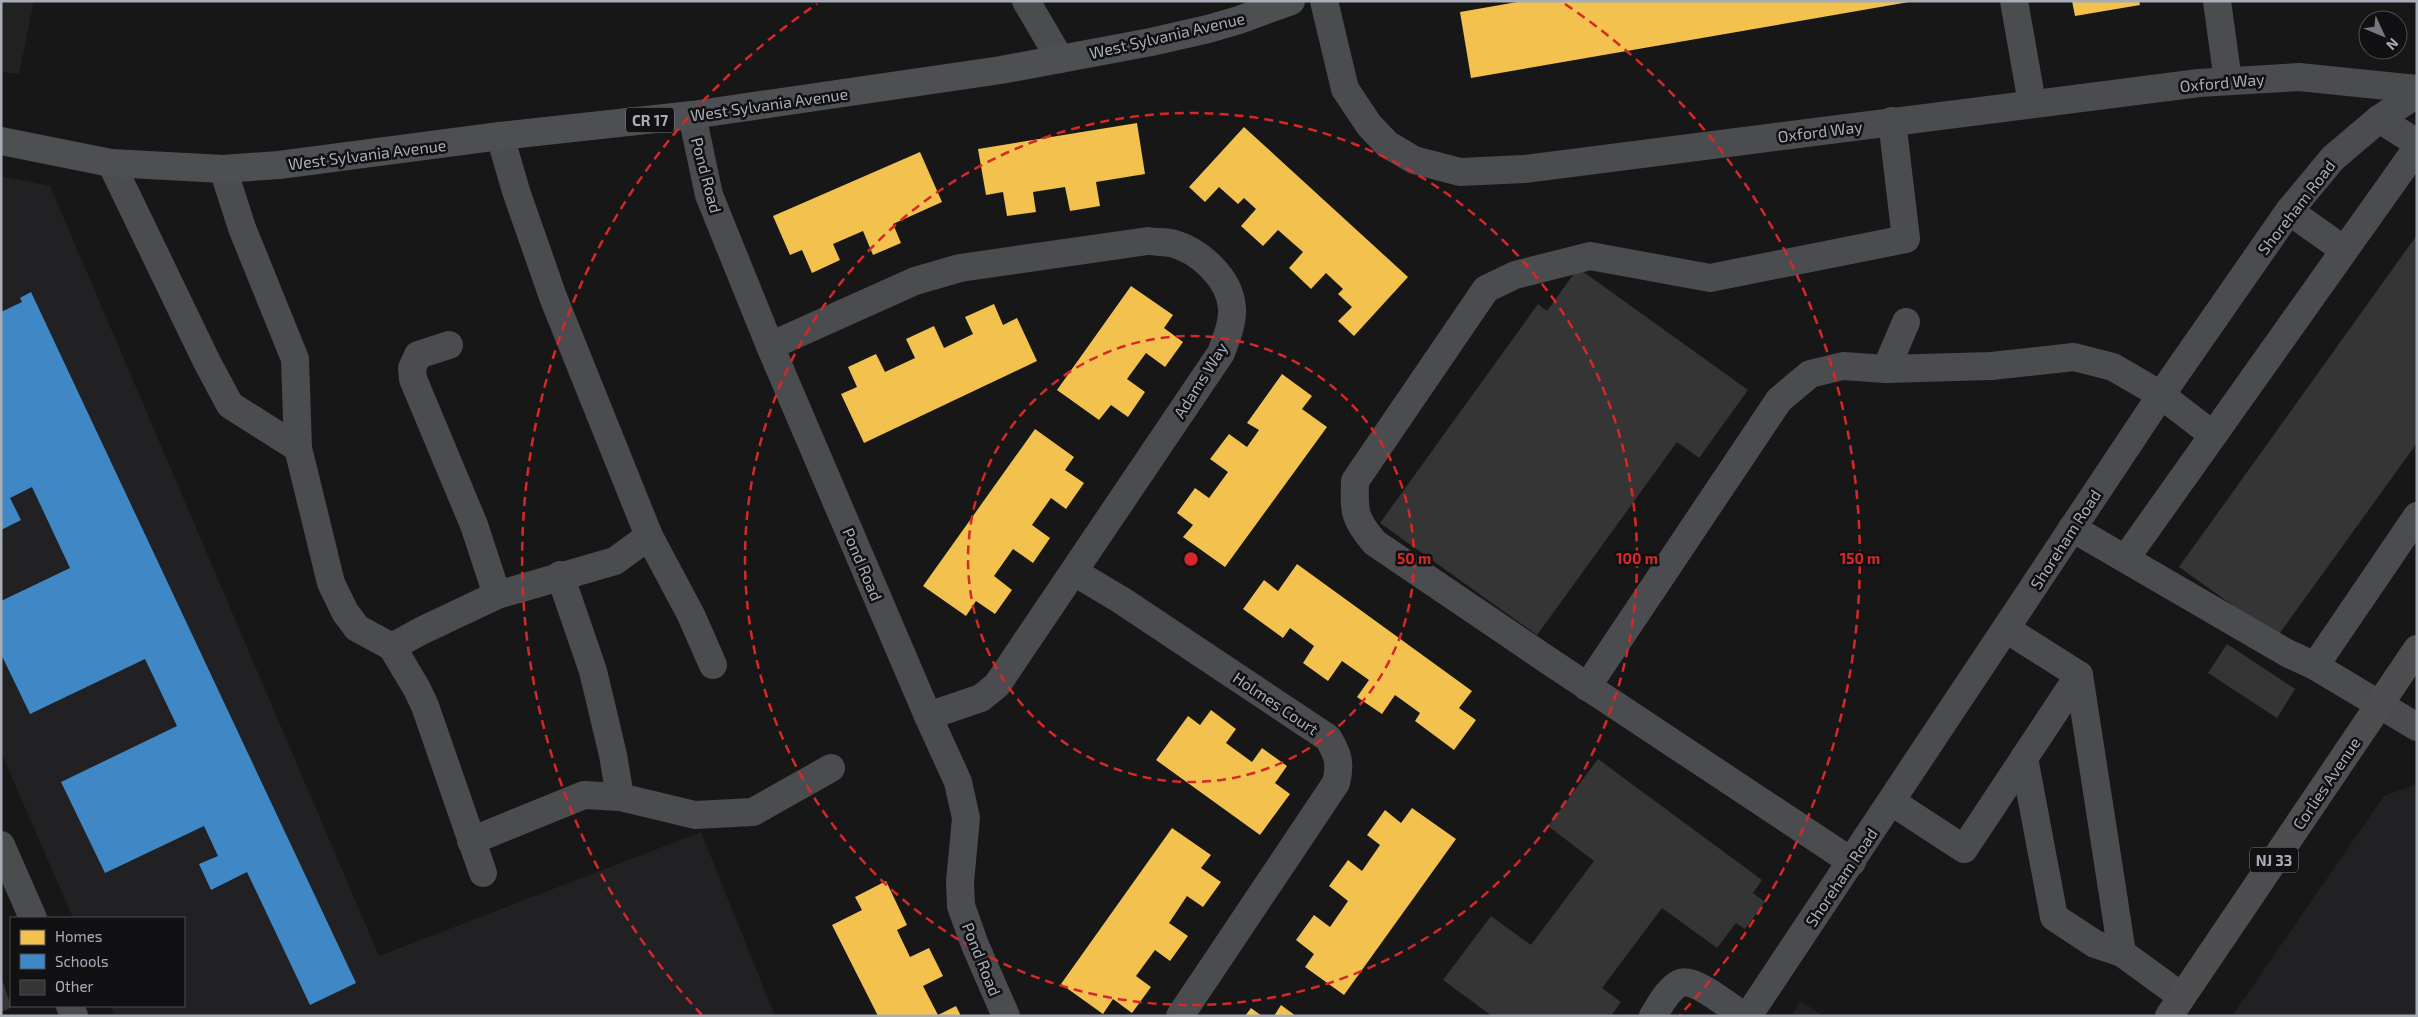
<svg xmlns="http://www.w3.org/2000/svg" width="2418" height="1017" viewBox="0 0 2418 1017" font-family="'Exo 2',sans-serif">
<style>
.built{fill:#212123}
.homes{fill:#f2c14e}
.schools{fill:#3f88c5}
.building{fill:#353536}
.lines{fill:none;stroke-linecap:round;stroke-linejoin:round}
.minor{stroke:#4b4c50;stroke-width:28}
.major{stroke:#4d4f52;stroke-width:28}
.highway{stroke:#4e4e51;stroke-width:28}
.ring{fill:none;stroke:#d62828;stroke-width:2.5;stroke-dasharray:9 6}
.labels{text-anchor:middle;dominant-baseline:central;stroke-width:5;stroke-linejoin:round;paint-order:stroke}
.shield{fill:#111113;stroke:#7b7e86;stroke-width:1}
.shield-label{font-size:15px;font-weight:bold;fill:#a8adb8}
.street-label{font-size:16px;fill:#a8adb8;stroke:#111113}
.centre{fill:#d62828;stroke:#111113;stroke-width:2.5}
.ring-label{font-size:15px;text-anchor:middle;font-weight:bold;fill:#d62828;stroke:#111113;stroke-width:5;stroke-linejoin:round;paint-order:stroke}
</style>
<rect width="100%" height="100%" fill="#171717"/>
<!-- built -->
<g class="built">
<path d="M 1,1 L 34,1 L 19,74 L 1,72 Z"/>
<path d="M 1,176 L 50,186 L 379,956 L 701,832 L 775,1016 L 115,1016 L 111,1006 L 184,1006 L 184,918 L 73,918 L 1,752 Z"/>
<path d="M 2414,785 L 2417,785 L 2417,1016 L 2232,1016 L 2384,796 Z"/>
<path d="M 1801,1001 L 1823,1016 L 1791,1016 Z"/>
</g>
<!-- homes -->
<g class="homes">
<path d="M 1523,1 L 1909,1 L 1909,2 L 1471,78 L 1460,12 Z"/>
<path d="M 2072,1 L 2139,1 L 2140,5 L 2075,16 Z"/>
<path d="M 1137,123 L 1145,174 L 1096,182 L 1100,206 L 1070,211 L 1065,187 L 1033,192 L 1036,212 L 1007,216 L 1003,192 L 986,195 L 978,149 Z"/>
<path d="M 1244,127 L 1408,277 L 1354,336 L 1338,321 L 1352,307 L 1338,294 L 1343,289 L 1326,273 L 1311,289 L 1289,268 L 1303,252 L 1278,230 L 1263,246 L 1241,226 L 1256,209 L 1244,198 L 1238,204 L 1219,187 L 1205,202 L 1189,187 Z"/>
<path d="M 920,152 L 942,202 L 893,224 L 901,243 L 873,255 L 863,231 L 833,244 L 840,260 L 812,273 L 802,250 L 790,255 L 773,216 Z"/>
<path d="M 1131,286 L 1173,315 L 1164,328 L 1183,342 L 1165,367 L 1146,353 L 1127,379 L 1145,392 L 1128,417 L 1111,405 L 1099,420 L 1057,390 Z"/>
<path d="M 994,304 L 1003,325 L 1017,318 L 1037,361 L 864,443 L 841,394 L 857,387 L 848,367 L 876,354 L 885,372 L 915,358 L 906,339 L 934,326 L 944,348 L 973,334 L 965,317 Z"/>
<path d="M 1282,374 L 1312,396 L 1302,409 L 1327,427 L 1225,567 L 1183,537 L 1193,525 L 1177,513 L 1195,488 L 1209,498 L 1228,472 L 1210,459 L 1229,434 L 1247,447 L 1259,430 L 1247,423 Z"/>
<path d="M 1035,429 L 1074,457 L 1065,470 L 1084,483 L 1066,509 L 1051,498 L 1032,525 L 1050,538 L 1033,563 L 1013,549 L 994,576 L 1012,590 L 995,614 L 976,601 L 966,616 L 923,586 Z"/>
<path d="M 1297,564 L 1472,691 L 1459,708 L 1476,720 L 1454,750 L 1415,721 L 1420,713 L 1395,695 L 1382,714 L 1357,697 L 1369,680 L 1342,661 L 1328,681 L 1303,663 L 1314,646 L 1290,628 L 1283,638 L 1243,609 L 1264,580 L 1278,591 Z"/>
<path d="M 1211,710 L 1236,729 L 1226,743 L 1252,762 L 1262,748 L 1287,766 L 1275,783 L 1290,794 L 1260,835 L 1156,760 L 1188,716 L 1200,725 Z"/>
<path d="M 1412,808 L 1456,839 L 1344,995 L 1305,967 L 1314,954 L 1296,940 L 1314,915 L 1330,927 L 1348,901 L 1329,886 L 1348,860 L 1362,871 L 1380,845 L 1367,835 L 1385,810 L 1401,823 Z"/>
<path d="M 1172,828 L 1211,855 L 1201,868 L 1221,882 L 1203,907 L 1187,896 L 1169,923 L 1188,936 L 1170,961 L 1155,950 L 1136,976 L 1151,987 L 1132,1013 L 1113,999 L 1103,1014 L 1061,984 Z"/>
<path d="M 886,881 L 907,925 L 897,930 L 910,957 L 929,948 L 943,976 L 923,986 L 938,1015 L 956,1006 L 961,1016 L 878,1016 L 832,925 L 862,910 L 855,897 Z"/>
<path d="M 1281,1005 L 1296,1016 L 1274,1016 Z"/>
<path d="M 1251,1008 L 1262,1016 L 1245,1016 Z"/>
</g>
<!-- schools -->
<path class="schools" d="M 31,292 L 356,983 L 310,1005 L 247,872 L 211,890 L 199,864 L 218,856 L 204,826 L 105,873 L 61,782 L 177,726 L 145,659 L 30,714 L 1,654 L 1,601 L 70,568 L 32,487 L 10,498 L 21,520 L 1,530 L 1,312 L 22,302 L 20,298 Z"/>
<!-- building -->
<g class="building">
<path d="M 2417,235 L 2417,443 L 2277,637 L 2179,567 Z"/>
<path d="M 1578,268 L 1748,390 L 1699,458 L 1677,442 L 1537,635 L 1380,523 L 1538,304 L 1547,311 Z"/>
<path d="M 2227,644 L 2295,689 L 2277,718 L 2208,673 Z"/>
<path d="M 1598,759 L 1762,880 L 1753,893 L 1765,902 L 1745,929 L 1736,923 L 1717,948 L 1662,908 L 1602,988 L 1621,1002 L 1611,1016 L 1492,1016 L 1443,980 L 1491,916 L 1531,945 L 1594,861 L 1548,826 Z"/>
<path d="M 1,977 L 11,1006 L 15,1006 L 1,1012 Z"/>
</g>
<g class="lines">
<!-- minor -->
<g class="minor">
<path d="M 1026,1 L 1060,59"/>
<path d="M 1324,1 L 1345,89 L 1369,125 L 1387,144 L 1414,160 L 1460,172 L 1524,169 L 2199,83 L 2299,77 L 2417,89"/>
<path d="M 2014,1 L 2032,103"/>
<path d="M 2217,1 L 2228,81"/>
<path d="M 692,115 L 709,195 L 770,346 L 928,716 L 958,782 L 966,818 L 960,882 L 961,906 L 975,945 L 1006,1016"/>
<path d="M 2379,119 L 2417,143"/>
<path d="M 500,136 L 516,191 L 553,297 L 649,536 L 691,615 L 713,665"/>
<path d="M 111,163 L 207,362 L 230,405 L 298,448"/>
<path d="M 223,169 L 242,228 L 295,359 L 298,448 L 331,583 L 345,612 L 357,628 L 392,647 L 421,631 L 497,595 L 615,561 L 649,536"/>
<path d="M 2289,211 L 2344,250"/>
<path d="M 449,345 L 418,355 L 412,368 L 413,379 L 474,525 L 497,595"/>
<path d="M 770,346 L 915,281 L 960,268 L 1148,241 C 1155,242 1164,242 1171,243 C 1199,250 1230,278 1232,308 C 1233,324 1226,339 1221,353 L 997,685 L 981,698 L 928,716"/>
<path d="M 1886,369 L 1991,366 L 2074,357 L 2113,367 L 2161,395 L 2213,435"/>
<path d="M 2417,516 L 2315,666 L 2417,727"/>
<path d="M 2072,528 L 2287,653 L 2315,666"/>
<path d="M 2126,558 L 2417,148"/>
<path d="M 1074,572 L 1121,600 L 1328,738 C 1338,754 1341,764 1336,783 L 1180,1016"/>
<path d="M 560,575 L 593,671 L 613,755 L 620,797"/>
<path d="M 392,647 L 417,689 L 425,706 L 483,873"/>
<path d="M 2079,675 L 2122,953 L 2181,996"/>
<path d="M 1587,687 L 1779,400 L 1810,374 L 1843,366 L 1886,369 L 1906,322"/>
<path d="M 2024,758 L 2054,917 L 2095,944 L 2122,953"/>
<path d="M 1892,802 L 1964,849 L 2079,675 L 2006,629"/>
<path d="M 471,841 L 584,795 L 620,797 L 695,815 L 753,812 L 831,768"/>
<path d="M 1,845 L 33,918"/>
<path d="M 1852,862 L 1549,661 L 1375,543 C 1354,519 1354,512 1355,481 L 1486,289 L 1515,275 L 1590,256 L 1710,278 L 1906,239 L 1892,121"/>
<path d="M 70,1006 L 74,1016"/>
<path d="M 1653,1016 C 1660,1005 1667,990 1680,983 C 1693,976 1731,1008 1743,1016"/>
<path d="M 1748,1016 L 2161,395 L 2289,211 L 2333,158 L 2379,119 L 2417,94"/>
</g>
<!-- major -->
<path class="major" d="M 1,141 L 111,163 L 223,169 L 279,165 L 500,136 L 692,115 L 1001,70 L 1151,42 L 1208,29 L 1239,20 L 1291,1"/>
<!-- highway -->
<path class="highway" d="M 2169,1016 L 2417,649"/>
</g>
<!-- distance rings -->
<g class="ring">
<circle cx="1191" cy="559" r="223"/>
<circle cx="1191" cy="559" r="446"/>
<path d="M702 1015A669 669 0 0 1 817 4M1565 4A669 669 0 0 1 1680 1015"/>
</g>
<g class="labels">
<!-- shield labels -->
<g class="shield">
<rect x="626" y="107.5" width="48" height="25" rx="4"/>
<rect x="2250" y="847.5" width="48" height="25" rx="4"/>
</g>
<g class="shield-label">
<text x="650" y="120">CR 17</text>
<text x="2274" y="860">NJ 33</text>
</g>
<!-- street labels -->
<g class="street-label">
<text transform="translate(1167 35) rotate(-13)">West Sylvania Avenue</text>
<text transform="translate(2222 82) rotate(-5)">Oxford Way</text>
<text transform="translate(769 104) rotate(-8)">West Sylvania Avenue</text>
<text transform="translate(1820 131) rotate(-7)">Oxford Way</text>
<text transform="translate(367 154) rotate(-7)">West Sylvania Avenue</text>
<text transform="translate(707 175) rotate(75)">Pond Road</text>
<text transform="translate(2296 207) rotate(-52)">Shoreham Road</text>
<text transform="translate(1200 380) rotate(-58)">Adams Way</text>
<text transform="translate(2065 539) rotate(-57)">Shoreham Road</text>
<text transform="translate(863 564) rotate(67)">Pond Road</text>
<text transform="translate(1276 703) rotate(34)">Holmes Court</text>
<text transform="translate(2326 783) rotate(-56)">Corlies Avenue</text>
<text transform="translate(1841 877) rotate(-56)">Shoreham Road</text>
<text transform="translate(982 959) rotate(68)">Pond Road</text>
</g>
</g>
<circle cx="1191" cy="559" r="8" class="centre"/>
<g class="ring-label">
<text x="1414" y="564">50 m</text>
<text x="1637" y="564">100 m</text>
<text x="1860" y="564">150 m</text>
</g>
<!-- border -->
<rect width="2418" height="1017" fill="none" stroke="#a8adb8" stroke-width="5"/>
<!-- legend -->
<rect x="10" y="917" width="175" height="90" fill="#111113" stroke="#4d4f55"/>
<rect x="20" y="930" width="25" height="15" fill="#f2c14e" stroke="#4d4f55"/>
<text x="55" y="942" font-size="15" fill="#a8adb8">Homes</text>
<rect x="20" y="954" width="25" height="15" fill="#3f88c5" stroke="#4d4f55"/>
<text x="55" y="967" font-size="15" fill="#a8adb8">Schools</text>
<rect x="20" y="980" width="25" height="15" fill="#353536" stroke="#4d4f55"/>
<text x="55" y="992" font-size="15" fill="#a8adb8">Other</text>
<!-- north arrow -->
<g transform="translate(2383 35) rotate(134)"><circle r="24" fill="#111113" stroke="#4d4f55"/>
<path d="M0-4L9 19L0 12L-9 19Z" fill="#757880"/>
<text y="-8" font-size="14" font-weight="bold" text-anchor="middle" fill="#a8adb8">N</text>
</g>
</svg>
